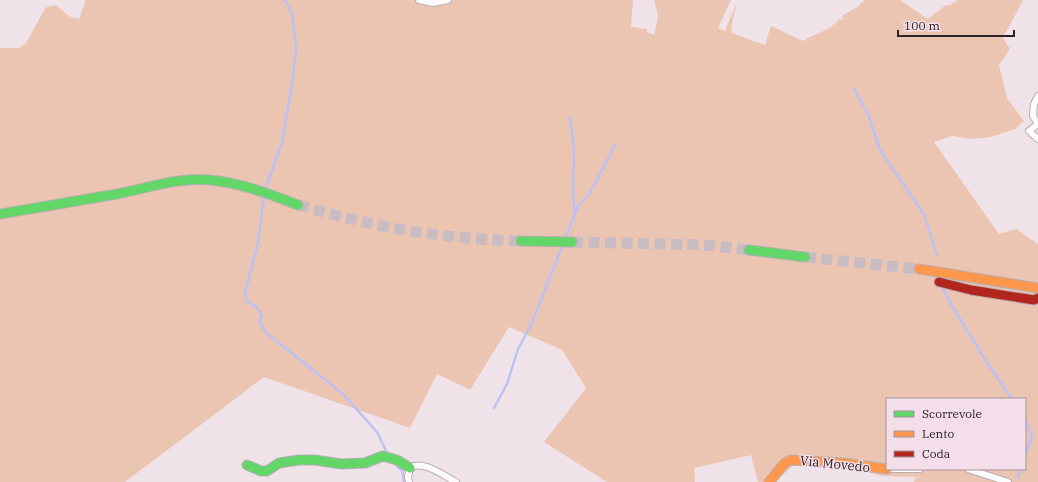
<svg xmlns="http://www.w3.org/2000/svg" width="1038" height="482" viewBox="0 0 1038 482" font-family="'IBM Plex Serif',serif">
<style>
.green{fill:#ecc5b2;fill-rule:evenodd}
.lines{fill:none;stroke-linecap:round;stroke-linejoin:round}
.stream{stroke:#bcc1f5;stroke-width:2.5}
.highway-tunnel{stroke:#c8bcc2;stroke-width:11;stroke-dasharray:11 5.5;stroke-linecap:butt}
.street-casing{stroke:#b8afb4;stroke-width:8}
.fast-casing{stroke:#b8afb4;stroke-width:11}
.slow-casing{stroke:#b8afb4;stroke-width:11}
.jam-casing{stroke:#b8afb4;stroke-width:11}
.street{stroke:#fdfbfc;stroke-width:6}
.fast{stroke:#63d668;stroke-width:9}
.slow{stroke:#ff974d;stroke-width:9}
.jam{stroke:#b3261e;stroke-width:9}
.labels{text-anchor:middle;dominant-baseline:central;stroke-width:3;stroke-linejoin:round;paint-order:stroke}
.street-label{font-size:13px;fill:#2a2226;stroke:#f4dee9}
</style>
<rect width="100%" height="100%" fill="#efe3e9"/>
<!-- green -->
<path class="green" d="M 86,0 L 633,0 L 631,27 L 647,29 L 647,32 L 654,35 L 658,16 L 654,0 L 731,0 L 718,28 L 725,31 L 736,4 C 735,13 730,25 732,33 L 765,45 L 771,26 L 803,41 C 816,33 830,31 839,19 L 843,20 L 842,16 L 859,6 L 864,0 L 900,0 L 928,19 L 947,4 L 948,6 L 958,0 L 1023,0 L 1003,38 L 1010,49 L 999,65 L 1007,98 L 1024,121 L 1015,129 L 991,137 L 972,139 L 952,136 L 934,142 L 999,234 L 1016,229 L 1038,244 L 1038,482 L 914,482 L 916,477 L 883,476 L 846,468 L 814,465 L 794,465 L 774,482 L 758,482 L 751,455 L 694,468 L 695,482 L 607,482 L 544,442 L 586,388 L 562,350 L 509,327 L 470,390 L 437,374 L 410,428 L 264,377 L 125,482 L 0,482 L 0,48 L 19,48 L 26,43 L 46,7 L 56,5 L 70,17 L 79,19 ZM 887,399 L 1025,399 L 1025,469 L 887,469 Z"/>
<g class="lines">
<!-- stream -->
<g class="stream">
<path d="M 854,88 L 868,114 L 880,150 L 925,216 L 937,256"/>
<path d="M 570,117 L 574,150 L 573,195 L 575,215"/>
<path d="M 265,190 L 282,142 L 293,77 L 296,49 L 292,13 L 285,0"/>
<path d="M 264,197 L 258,243 L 245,293 L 247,302 L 257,307 L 262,316 L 259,320 L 265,332 L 343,394 L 377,432 L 388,455"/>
<path d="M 565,239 L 578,206 L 590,193 L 615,145"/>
<path d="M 943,289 L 952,306 L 986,361 L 1012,399"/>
<path d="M 494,408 L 507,384 L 518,349 L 531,325 L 563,244"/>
<path d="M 1025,419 L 1032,436 L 1025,456"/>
<path d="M 392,462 L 402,470 L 404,482"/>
<path d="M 1018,477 L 1020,469"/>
</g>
<!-- highway-tunnel -->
<g class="highway-tunnel">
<path d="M 298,205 C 372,227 444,239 521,241"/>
<path d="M 572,242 L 706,245 L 749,250"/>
<path d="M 805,257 L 919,269"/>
</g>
<!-- street casing -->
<g class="street-casing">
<g id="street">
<path d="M 419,0 L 433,3 L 448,0"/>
<path d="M 1038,96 L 1034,104 L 1033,116 L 1038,124"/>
<path d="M 1038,124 L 1029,131 L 1038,139"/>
<path d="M 888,469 L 920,469"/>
<path d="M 968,469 L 1008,482"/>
<path d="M 409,482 L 408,477 L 410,468 C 423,459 444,476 456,482"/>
</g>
</g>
<!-- fast casing -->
<g class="fast-casing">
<g id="fast">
<path d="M 0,214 C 39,207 78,201 117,194 C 148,188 178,177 210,180 C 241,183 270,194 298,205"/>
<path d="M 521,241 L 572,242"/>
<path d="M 749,250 L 805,257"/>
<path d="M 247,465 L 261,471 L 267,471 L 279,463 L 299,460 L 315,460 L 341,464 L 365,463 L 383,456 L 397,460 L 410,468"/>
</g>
</g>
<!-- slow casing -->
<g class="slow-casing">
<g id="slow">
<path d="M 919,269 L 1038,288"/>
<path d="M 769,482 L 785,463 L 791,460 L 843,463 L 887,469"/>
</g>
</g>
<!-- jam casing -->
<g class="jam-casing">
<path id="jam" d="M 939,282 L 971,290 L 1034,300 L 1038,298"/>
</g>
<!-- street -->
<use href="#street" class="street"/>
<!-- fast -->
<use href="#fast" class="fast"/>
<!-- slow -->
<use href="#slow" class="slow"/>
<!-- jam -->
<use href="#jam" class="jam"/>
</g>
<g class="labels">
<!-- street labels -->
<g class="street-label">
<text transform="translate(835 464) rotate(6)">Via Movedo</text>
</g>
</g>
<!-- legend -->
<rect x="886" y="398" width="140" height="72" fill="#f4dee9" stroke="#a3939b"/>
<rect x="894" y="411" width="20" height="6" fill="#63d668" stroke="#a3939b"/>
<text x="922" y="418" font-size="12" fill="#2a2226">Scorrevole</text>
<rect x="894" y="431" width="20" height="6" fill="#ff974d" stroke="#a3939b"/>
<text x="922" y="438" font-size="12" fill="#2a2226">Lento</text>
<rect x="894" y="451" width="20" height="6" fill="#b3261e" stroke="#a3939b"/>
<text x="922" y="458" font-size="12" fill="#2a2226">Coda</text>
<!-- scale -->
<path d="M898 30v6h116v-6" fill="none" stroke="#2a2226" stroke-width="2"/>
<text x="904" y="30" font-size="12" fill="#2a2226" stroke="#f4dee9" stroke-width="3" paint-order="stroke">100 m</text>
</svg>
